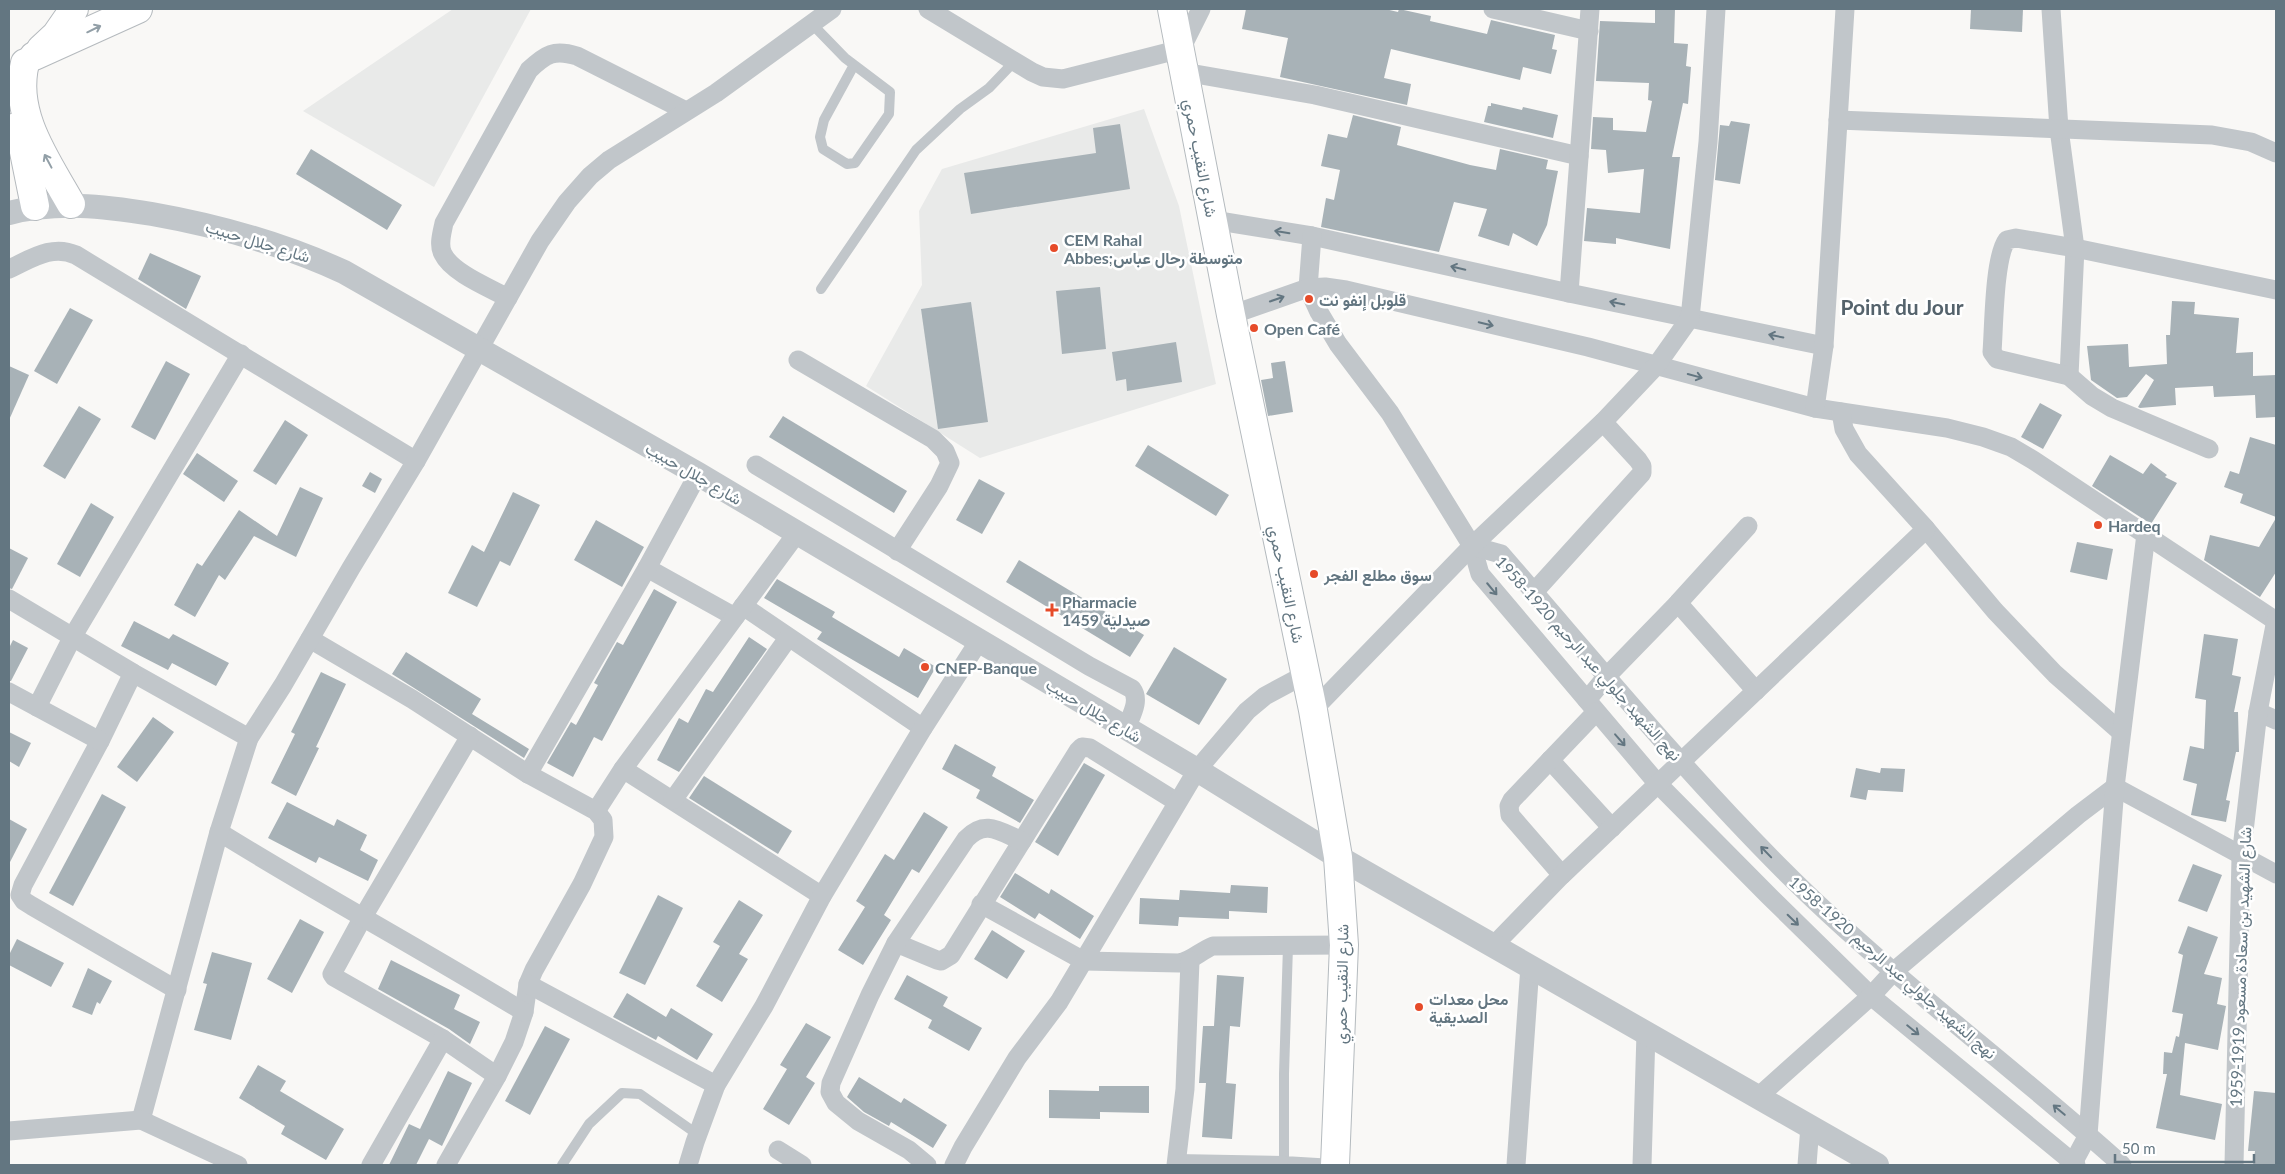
<svg xmlns="http://www.w3.org/2000/svg" width="2285" height="1174" viewBox="0 0 2285 1174" font-family="Lato,Vazirmatn,sans-serif">
<style>
.built{fill:#e9eae9}
.building{fill:#a8b2b7}
.lines{fill:none;stroke-linecap:round;stroke-linejoin:round}
.secondary-casing{stroke:#b4babe;stroke-width:30}
.primary-casing{stroke:#b5babe;stroke-width:30}
.service{stroke:#c1c6ca;stroke-width:10}
.minor{stroke:#c1c6ca;stroke-width:19}
.tertiary{stroke:#c1c6ca;stroke-width:24}
.secondary{stroke:#fff;stroke-width:28}
.primary{stroke:#fff;stroke-width:28}
.oneway{stroke:#929fa7}
.oneway2{stroke:#637681}
.poi-dot{fill:#e64b29;stroke:#fff;stroke-width:2}
.labels{text-anchor:middle;dominant-baseline:central;stroke-width:5;stroke-linejoin:round;paint-order:stroke}
.street-label{font-size:16px;fill:#637681;stroke:#fff}
.poi-label{font-size:16px;font-weight:bold;fill:#637681;stroke:#fff;text-anchor:start}
.district-label{font-size:21px;font-weight:bold;fill:#55636c;stroke:#fff}
</style>
<rect width="100%" height="100%" fill="#f9f8f6"/>
<!-- built -->
<g class="built">
<path d="M 453,9 L 531,9 L 434,187 L 303,111 Z"/>
<path d="M 1144,109 L 1179,206 L 1216,384 L 980,458 L 866,386 L 922,285 L 919,211 L 942,169 Z"/>
</g>
<!-- building -->
<g class="building">
<path d="M 1246,9 L 1385,9 L 1398,12 L 1399,9 L 1431,16 L 1430,21 L 1487,34 L 1491,20 L 1555,35 L 1552,49 L 1557,50 L 1551,74 L 1523,67 L 1520,80 L 1391,49 L 1384,78 L 1411,84 L 1407,105 L 1280,77 L 1288,38 L 1242,29 Z"/>
<path d="M 1655,9 L 1675,9 L 1674,43 L 1688,44 L 1686,66 L 1691,67 L 1688,104 L 1683,103 L 1672,157 L 1680,157 L 1670,249 L 1616,238 L 1616,244 L 1584,241 L 1587,208 L 1640,213 L 1644,169 L 1608,173 L 1606,150 L 1591,149 L 1593,117 L 1613,118 L 1613,130 L 1646,132 L 1652,101 L 1648,100 L 1649,83 L 1596,81 L 1600,21 L 1655,23 Z"/>
<path d="M 1971,9 L 2023,9 L 2022,32 L 1970,29 Z"/>
<path d="M 1491,103 L 1522,110 L 1523,107 L 1558,115 L 1553,138 L 1484,122 L 1488,106 L 1491,106 Z"/>
<path d="M 1353,115 L 1401,127 L 1397,145 L 1470,165 L 1496,170 L 1500,149 L 1548,160 L 1546,169 L 1558,171 L 1547,225 L 1537,246 L 1513,233 L 1509,246 L 1478,236 L 1487,209 L 1454,202 L 1439,252 L 1321,227 L 1326,198 L 1334,200 L 1340,170 L 1321,166 L 1328,134 L 1347,138 Z"/>
<path d="M 1731,121 L 1750,124 L 1740,184 L 1715,180 L 1720,125 L 1729,126 Z"/>
<path d="M 1120,124 L 1130,189 L 971,214 L 964,173 L 1096,153 L 1093,128 Z"/>
<path d="M 311,149 L 402,205 L 387,230 L 296,174 Z"/>
<path d="M 150,253 L 201,276 L 186,309 L 138,279 Z"/>
<path d="M 1100,287 L 1106,349 L 1062,354 L 1056,291 Z"/>
<path d="M 2172,301 L 2195,302 L 2194,314 L 2239,318 L 2236,353 L 2253,352 L 2253,376 L 2276,375 L 2276,417 L 2256,418 L 2255,395 L 2214,397 L 2213,386 L 2175,388 L 2176,405 L 2140,408 L 2138,407 L 2154,380 L 2146,374 L 2127,397 L 2117,398 L 2091,380 L 2087,346 L 2128,344 L 2129,367 L 2167,364 L 2166,335 L 2170,335 Z"/>
<path d="M 971,302 L 988,422 L 938,429 L 921,309 Z"/>
<path d="M 70,308 L 93,320 L 57,384 L 34,371 Z"/>
<path d="M 1176,342 L 1182,382 L 1127,391 L 1126,379 L 1116,381 L 1112,352 Z"/>
<path d="M 166,361 L 190,374 L 155,440 L 131,427 Z"/>
<path d="M 1285,361 L 1293,412 L 1268,416 L 1261,380 L 1273,378 L 1271,363 Z"/>
<path d="M 9,366 L 29,375 L 9,420 Z"/>
<path d="M 2040,403 L 2062,415 L 2043,449 L 2021,437 Z"/>
<path d="M 79,406 L 101,419 L 65,479 L 43,466 Z"/>
<path d="M 783,416 L 907,491 L 894,513 L 769,437 Z"/>
<path d="M 285,420 L 308,435 L 276,485 L 253,471 Z"/>
<path d="M 2250,437 L 2276,445 L 2276,517 L 2240,503 L 2243,494 L 2224,487 L 2230,471 L 2239,474 Z"/>
<path d="M 1148,445 L 1229,495 L 1216,516 L 1135,466 Z"/>
<path d="M 197,453 L 238,481 L 224,502 L 183,474 Z"/>
<path d="M 2110,455 L 2143,474 L 2151,463 L 2167,475 L 2165,477 L 2177,483 L 2151,524 L 2092,486 Z"/>
<path d="M 370,472 L 382,479 L 375,493 L 362,486 Z"/>
<path d="M 979,479 L 1005,493 L 982,534 L 956,520 Z"/>
<path d="M 300,487 L 323,498 L 296,557 L 254,536 L 225,580 L 219,575 L 195,617 L 174,605 L 197,563 L 202,566 L 239,510 L 277,536 Z"/>
<path d="M 513,492 L 540,505 L 510,566 L 500,561 L 477,607 L 448,593 L 472,545 L 484,552 Z"/>
<path d="M 91,503 L 114,517 L 80,577 L 57,564 Z"/>
<path d="M 2276,518 L 2276,572 L 2260,597 L 2204,560 L 2210,535 L 2259,547 Z"/>
<path d="M 596,520 L 644,547 L 622,587 L 574,560 Z"/>
<path d="M 2077,542 L 2113,549 L 2107,580 L 2070,572 Z"/>
<path d="M 9,548 L 28,558 L 12,589 L 9,588 Z"/>
<path d="M 1019,560 L 1144,635 L 1130,657 L 1006,582 Z"/>
<path d="M 777,579 L 835,612 L 832,617 L 899,657 L 904,648 L 936,667 L 918,698 L 817,639 L 822,632 L 764,598 Z"/>
<path d="M 654,589 L 677,602 L 602,741 L 594,737 L 573,777 L 547,763 L 571,722 L 576,725 L 598,685 L 594,683 L 617,642 L 623,645 Z"/>
<path d="M 134,621 L 169,639 L 173,634 L 229,663 L 216,686 L 172,663 L 168,670 L 121,646 Z"/>
<path d="M 2204,634 L 2238,639 L 2232,675 L 2241,677 L 2234,712 L 2238,712 L 2239,752 L 2236,752 L 2226,800 L 2230,801 L 2226,822 L 2191,815 L 2197,784 L 2183,780 L 2190,746 L 2204,749 L 2206,700 L 2195,698 Z"/>
<path d="M 749,637 L 767,649 L 679,772 L 657,760 L 679,718 L 688,723 L 706,689 L 713,692 Z"/>
<path d="M 13,640 L 28,648 L 11,681 L 9,681 L 9,648 Z"/>
<path d="M 1174,647 L 1227,679 L 1199,725 L 1146,694 Z"/>
<path d="M 406,652 L 481,699 L 472,714 L 529,749 L 524,758 L 392,674 Z"/>
<path d="M 321,672 L 346,684 L 316,747 L 319,748 L 296,796 L 271,783 L 295,734 L 291,732 Z"/>
<path d="M 153,717 L 174,732 L 137,782 L 117,767 Z"/>
<path d="M 9,732 L 31,743 L 19,767 L 9,761 Z"/>
<path d="M 955,744 L 996,767 L 992,776 L 1034,800 L 1020,823 L 976,798 L 980,790 L 942,769 Z"/>
<path d="M 1084,763 L 1105,775 L 1058,856 L 1035,842 Z"/>
<path d="M 1856,768 L 1880,773 L 1881,768 L 1905,769 L 1903,792 L 1868,790 L 1866,800 L 1850,797 Z"/>
<path d="M 704,776 L 792,831 L 778,854 L 689,798 Z"/>
<path d="M 102,794 L 126,807 L 73,906 L 49,893 Z"/>
<path d="M 287,802 L 334,826 L 337,819 L 367,835 L 360,850 L 378,860 L 368,881 L 319,857 L 316,863 L 268,838 Z"/>
<path d="M 924,812 L 948,827 L 919,873 L 912,869 L 884,915 L 891,920 L 863,965 L 838,950 L 865,907 L 856,901 L 885,854 L 894,860 Z"/>
<path d="M 9,819 L 27,829 L 9,864 Z"/>
<path d="M 2193,864 L 2222,875 L 2207,912 L 2178,901 Z"/>
<path d="M 1015,873 L 1049,894 L 1051,889 L 1094,916 L 1080,939 L 1039,913 L 1035,919 L 1000,897 Z"/>
<path d="M 1231,885 L 1268,887 L 1267,913 L 1229,911 L 1229,919 L 1179,917 L 1178,926 L 1139,924 L 1140,898 L 1179,900 L 1180,890 L 1230,893 Z"/>
<path d="M 658,895 L 683,908 L 645,985 L 619,973 Z"/>
<path d="M 739,900 L 763,915 L 739,954 L 748,959 L 722,1002 L 696,986 L 720,946 L 713,942 Z"/>
<path d="M 300,919 L 324,932 L 292,993 L 267,979 Z"/>
<path d="M 2188,926 L 2218,937 L 2204,974 L 2222,978 L 2217,1004 L 2226,1006 L 2218,1050 L 2185,1043 L 2180,1095 L 2222,1104 L 2215,1140 L 2156,1128 L 2167,1074 L 2163,1074 L 2164,1052 L 2172,1053 L 2176,1036 L 2179,1037 L 2183,1014 L 2172,1012 L 2183,955 L 2178,953 Z"/>
<path d="M 992,930 L 1025,951 L 1007,979 L 974,959 Z"/>
<path d="M 17,939 L 64,963 L 51,987 L 9,965 L 9,955 Z"/>
<path d="M 212,952 L 252,963 L 231,1040 L 194,1030 L 207,984 L 203,983 Z"/>
<path d="M 391,960 L 460,995 L 454,1009 L 480,1022 L 470,1044 L 449,1029 L 378,989 Z"/>
<path d="M 88,968 L 112,981 L 100,1004 L 97,1002 L 92,1015 L 72,1007 Z"/>
<path d="M 907,975 L 948,997 L 943,1006 L 982,1028 L 969,1051 L 928,1028 L 932,1020 L 894,999 Z"/>
<path d="M 1217,975 L 1244,977 L 1240,1027 L 1230,1026 L 1226,1083 L 1236,1084 L 1232,1139 L 1202,1137 L 1206,1083 L 1199,1083 L 1203,1026 L 1214,1026 Z"/>
<path d="M 627,993 L 666,1017 L 671,1008 L 713,1034 L 697,1060 L 658,1036 L 656,1040 L 613,1017 Z"/>
<path d="M 806,1023 L 831,1037 L 806,1077 L 815,1083 L 789,1125 L 763,1109 L 787,1069 L 780,1065 Z"/>
<path d="M 545,1026 L 570,1039 L 530,1115 L 505,1101 Z"/>
<path d="M 258,1065 L 286,1081 L 280,1091 L 344,1129 L 326,1160 L 281,1134 L 285,1126 L 239,1098 Z"/>
<path d="M 448,1071 L 472,1083 L 442,1146 L 429,1139 L 416,1165 L 389,1165 L 409,1124 L 420,1129 Z"/>
<path d="M 859,1077 L 901,1103 L 904,1098 L 947,1125 L 933,1148 L 891,1122 L 889,1126 L 864,1112 L 847,1097 Z"/>
<path d="M 1099,1086 L 1149,1086 L 1149,1113 L 1100,1112 L 1100,1119 L 1049,1118 L 1049,1090 L 1099,1091 Z"/>
<path d="M 2254,1091 L 2276,1093 L 2276,1165 L 2253,1165 L 2255,1151 L 2248,1151 Z"/>
</g>
<g class="lines">
<!-- secondary casing -->
<g class="secondary-casing">
<path id="secondary" d="M 1172,9 L 1231,315 L 1313,710 L 1338,857 L 1344,945 L 1335,1165"/>
</g>
<!-- primary casing -->
<g class="primary-casing">
<g id="primary">
<path d="M 41,49 L 56,35 L 74,9"/>
<path d="M 34,56 L 138,9"/>
<path d="M 25,63 C 12,114 47,161 71,204"/>
<path d="M 16,127 L 21,137 L 35,206"/>
</g>
</g>
<!-- service -->
<g class="service">
<path d="M 812,24 L 845,58 L 890,92 L 889,114 L 855,163 L 847,164 L 823,149 L 820,137 L 824,120 L 854,65"/>
<path d="M 821,289 L 916,150 L 960,109 L 989,88 L 1015,61"/>
<path d="M 1288,946 L 1284,1074 L 1284,1161 L 1334,1164"/>
<path d="M 1177,1159 L 1284,1161"/>
<path d="M 562,1165 L 589,1124 L 622,1093 L 640,1094 L 697,1134"/>
</g>
<!-- minor -->
<g class="minor">
<path d="M 928,9 L 1032,72 L 1043,77 L 1063,79 L 1181,49 L 1201,9"/>
<path d="M 1493,9 L 1589,31"/>
<path d="M 2051,9 L 2059,129 L 2075,248 L 2069,376"/>
<path d="M 1184,72 L 1315,95 L 1579,156"/>
<path d="M 1838,120 L 2212,135 L 2251,142 L 2276,153"/>
<path d="M 1213,220 L 1312,236 L 1569,293 L 1824,346"/>
<path d="M 1312,236 L 1308,288 L 1319,312 L 1338,344 L 1390,413 L 1472,546 L 1480,574 L 1658,784 L 1769,896 L 1871,996 L 2076,1165"/>
<path d="M 9,269 C 31,259 52,244 76,255 L 416,461"/>
<path d="M 1569,293 L 1590,9"/>
<path d="M 508,298 C 490,288 452,273 443,254 C 438,245 442,233 444,223 L 529,70 C 546,54 554,49 577,56 L 686,111"/>
<path d="M 1231,315 L 1308,288 L 1325,287 L 1346,290 L 1588,347 L 1815,408 L 1947,428 L 1983,437 L 2011,447 L 2033,460 L 2276,621"/>
<path d="M 798,360 L 933,439 L 945,451 L 950,463 L 939,486 L 897,551"/>
<path d="M 1815,408 L 1824,346 L 1845,9"/>
<path d="M 1841,412 L 1844,429 L 1858,454 L 1926,529 L 1995,611 L 2055,674 L 2121,732"/>
<path d="M 2209,449 L 2112,408 L 2092,396 L 2069,376 L 1997,359 L 1992,352 C 1994,327 1994,257 2007,240 L 2016,238 L 2075,248 L 2276,290"/>
<path d="M 756,465 L 1089,666 L 1132,689 C 1141,701 1130,717 1126,729"/>
<path d="M 1472,546 L 1501,554 C 1594,661 1684,771 1784,871 C 1890,977 2011,1065 2122,1165"/>
<path d="M 647,568 L 735,617"/>
<path d="M 1534,592 L 1642,473 L 1642,466 L 1638,460 L 1603,422"/>
<path d="M 9,599 L 133,673 L 249,738"/>
<path d="M 1678,603 L 1756,691"/>
<path d="M 743,606 L 923,728"/>
<path d="M 310,639 L 412,699 L 528,774 L 596,811 L 603,820 L 604,837 L 582,884 L 534,970 L 528,984 L 524,1012 L 514,1042 L 497,1076 L 446,1165"/>
<path d="M 133,673 L 100,741 L 23,885 L 20,895 L 24,901 L 32,906 L 177,990"/>
<path d="M 9,692 L 100,741"/>
<path d="M 1587,700 L 1606,677 L 1678,603 L 1748,526"/>
<path d="M 37,707 L 73,636 L 241,354"/>
<path d="M 1313,710 L 1472,546 L 1603,422 L 1656,366 L 1690,318 L 1708,142 L 1716,9"/>
<path d="M 2258,712 L 2276,720"/>
<path d="M 470,736 L 363,917 L 332,974 L 334,977 L 443,1039 L 497,1076"/>
<path d="M 1550,760 L 1612,828"/>
<path d="M 623,769 L 822,896"/>
<path d="M 528,774 L 647,568 L 698,474"/>
<path d="M 673,800 L 788,638"/>
<path d="M 596,811 L 623,769 L 797,533"/>
<path d="M 219,832 C 319,894 423,950 524,1012"/>
<path d="M 1562,875 L 1510,815 L 1509,806 L 1512,800 L 1596,712"/>
<path d="M 981,904 L 1084,961 L 1179,963 C 1192,961 1200,951 1213,946 L 1344,945"/>
<path d="M 896,943 L 937,960 L 941,961 L 951,955 L 1078,751 L 1082,747 L 1090,748 L 1177,802"/>
<path d="M 1494,945 L 1562,875 L 1926,529"/>
<path d="M 528,984 L 716,1085"/>
<path d="M 1759,1096 L 1871,996 L 1893,972 L 2078,815 L 2115,787 L 2276,874"/>
<path d="M 141,1120 L 219,832 L 249,738 L 283,685 L 351,568 L 416,461 L 540,241 L 567,202 L 590,176 L 609,160 L 716,93 L 832,9"/>
<path d="M 9,1131 L 141,1120 L 238,1165"/>
<path d="M 778,1150 L 802,1165"/>
<path d="M 2073,1163 L 2088,1135 L 2115,787 L 2146,534"/>
<path d="M 371,1165 L 443,1039"/>
<path d="M 688,1165 L 695,1142 L 716,1085 L 764,1006 L 822,896 L 923,728 L 979,641"/>
<path d="M 927,1165 L 909,1150 L 858,1121 L 836,1103 L 830,1092 L 831,1083 L 870,995 L 896,943 L 966,839 C 985,819 999,831 1022,841"/>
<path d="M 954,1165 L 963,1147 L 1017,1058 L 1059,1002 L 1197,770 L 1247,711 L 1265,696 L 1306,674"/>
<path d="M 1176,1165 L 1185,1089 L 1190,961"/>
<path d="M 1516,1165 L 1530,966"/>
<path d="M 1642,1165 L 1646,1033"/>
<path d="M 1807,1165 L 1810,1126"/>
<path d="M 2234,1165 L 2241,857 L 2258,712 L 2276,620"/>
</g>
<!-- tertiary -->
<path class="tertiary" d="M 9,213 C 57,201 103,206 152,214 C 220,226 281,243 344,272 L 698,474 L 1197,770 L 1338,857 L 1877,1165"/>
<!-- secondary -->
<use href="#secondary" class="secondary"/>
<!-- primary -->
<use href="#primary" class="primary"/>
</g>
<!-- one-way arrows -->
<defs><path id="oneway-shaft" d="M-6 0H5M1.5-3L5.5 0L1.5 3" fill="none" stroke-width="1.6" stroke-linecap="round" stroke-linejoin="round" transform="scale(1.25)"/></defs>
<g class="oneway">
<use href="#oneway-shaft" transform="translate(94 29) rotate(-26)"/>
<use href="#oneway-shaft" transform="translate(48 161) rotate(-118)"/>
</g>
<g class="oneway2">
<use href="#oneway-shaft" transform="translate(1282 232) rotate(-171)"/>
<use href="#oneway-shaft" transform="translate(1458 268) rotate(-167)"/>
<use href="#oneway-shaft" transform="translate(1277 299) rotate(-19)"/>
<use href="#oneway-shaft" transform="translate(1617 303) rotate(-168)"/>
<use href="#oneway-shaft" transform="translate(1486 324) rotate(13)"/>
<use href="#oneway-shaft" transform="translate(1776 336) rotate(-168)"/>
<use href="#oneway-shaft" transform="translate(1695 376) rotate(15)"/>
<use href="#oneway-shaft" transform="translate(1492 589) rotate(50)"/>
<use href="#oneway-shaft" transform="translate(1620 740) rotate(49)"/>
<use href="#oneway-shaft" transform="translate(1766 852) rotate(-134)"/>
<use href="#oneway-shaft" transform="translate(1793 920) rotate(44)"/>
<use href="#oneway-shaft" transform="translate(1913 1030) rotate(39)"/>
<use href="#oneway-shaft" transform="translate(2059 1110) rotate(-140)"/>
</g>
<!-- markers -->
<g class="poi-dot">
<circle cx="1054" cy="248" r="5"/>
<circle cx="1309" cy="299" r="5"/>
<circle cx="1254" cy="328" r="5"/>
<circle cx="2098" cy="525" r="5"/>
<circle cx="1314" cy="574" r="5"/>
<path d="M1049.5 602.5h5v5h5v5h-5v5h-5v-5h-5v-5h5z"/>
<circle cx="925" cy="667" r="5"/>
<circle cx="1419" cy="1007" r="5"/>
</g>
<g class="labels">
<!-- street labels -->
<g class="street-label">
<text transform="translate(1201 158) rotate(79)">شارع النقيب حمري</text>
<text transform="translate(258 241) rotate(17)">شارع جلال حبيب</text>
<text transform="translate(694 473) rotate(30)">شارع جلال حبيب</text>
<text transform="translate(1287 584) rotate(78)">شارع النقيب حمري</text>
<text transform="translate(1589 658) rotate(48)">نهج الشهيد جلولي عبد الرحيم 1920-1958</text>
<text transform="translate(1094 710) rotate(31)">شارع جلال حبيب</text>
<text transform="translate(1893 967) rotate(41)">نهج الشهيد جلولي عبد الرحيم 1920-1958</text>
<text transform="translate(2240 967) rotate(-88)">شارع الشهيد بن سعادة مسعود 1919-1959</text>
<text transform="translate(1341 984) rotate(-89)">شارع النقيب حمري</text>
</g>
<!-- poi labels -->
<g class="poi-label">
<text x="1064" y="239">CEM Rahal<tspan x="1064" dy="18">Abbes;متوسطة رحال عباس</tspan></text>
<text x="1319" y="299">قلوبل إنفو نت</text>
<text x="1264" y="328">Open Café</text>
<text x="2108" y="525">Hardeq</text>
<text x="1324" y="574">سوق مطلع الفجر</text>
<text x="1062" y="601">Pharmacie<tspan x="1062" dy="18">1459 صيدلية</tspan></text>
<text x="935" y="667">CNEP-Banque</text>
<text x="1429" y="998">محل معدات<tspan x="1429" dy="18">الصديقية</tspan></text>
</g>
<!-- district labels -->
<g class="district-label">
<text x="1902" y="306">Point du Jour</text>
</g>
</g>
<!-- border -->
<rect width="2285" height="1174" fill="none" stroke="#637681" stroke-width="20"/>
<!-- scale -->
<path d="M2115 1154v8h139v-8" fill="none" stroke="#637681" stroke-width="2.5"/>
<text x="2122" y="1154" font-size="15" fill="#637681" stroke="#ffffff" stroke-width="4" paint-order="stroke">50 m</text>
</svg>
